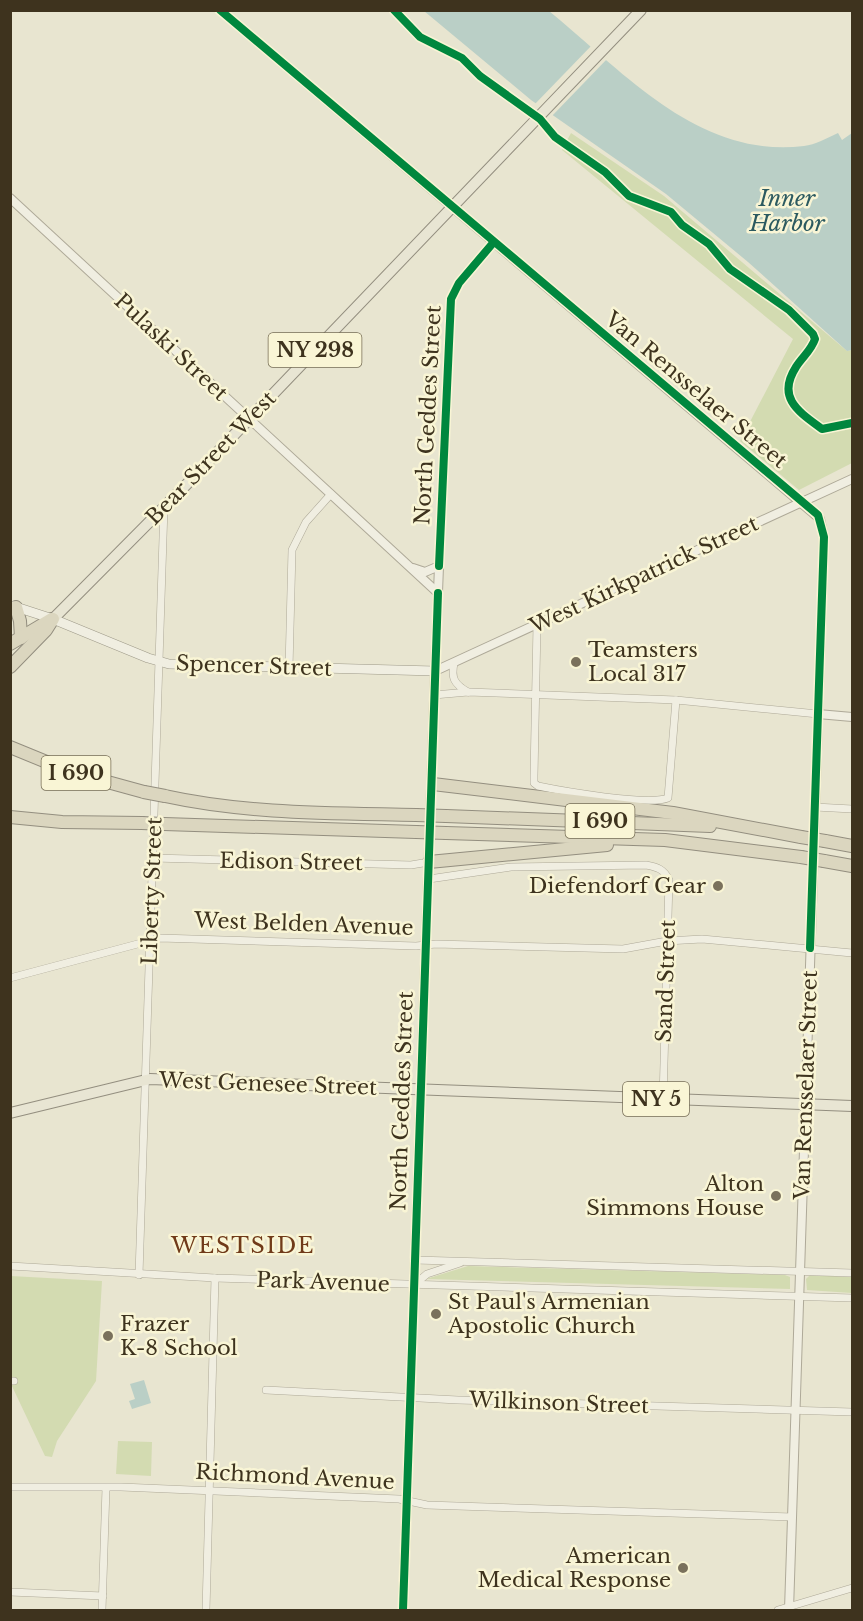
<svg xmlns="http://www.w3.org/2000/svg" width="863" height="1621" viewBox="0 0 863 1621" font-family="'Libre Baskerville',serif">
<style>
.green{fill:#d3dbb1}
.water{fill:#bacfc6}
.pier{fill:#e8e5d0}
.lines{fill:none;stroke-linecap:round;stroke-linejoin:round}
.minor-casing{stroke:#aea998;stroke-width:8}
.tertiary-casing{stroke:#aea998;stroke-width:10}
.secondary-casing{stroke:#9d9988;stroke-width:10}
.primary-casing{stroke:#938e7f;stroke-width:12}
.motorway-casing{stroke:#938e7f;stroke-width:14}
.minor{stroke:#f0eee1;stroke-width:7}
.tertiary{stroke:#f0eee1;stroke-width:8}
.secondary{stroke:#f0eee1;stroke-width:9}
.primary{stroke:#e8e5d3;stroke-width:10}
.motorway{stroke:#dbd6bf;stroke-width:12}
.motorway-bridge-casing{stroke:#938e7f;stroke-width:14;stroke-linecap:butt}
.motorway-bridge{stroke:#dbd6bf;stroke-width:12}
.cycleway-casing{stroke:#f9f5d5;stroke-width:11}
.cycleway{stroke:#00873e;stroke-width:8}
.poi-dot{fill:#7a715c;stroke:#f9f5d5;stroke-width:2}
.labels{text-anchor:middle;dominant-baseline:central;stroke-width:5;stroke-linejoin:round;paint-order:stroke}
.shield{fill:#f9f5d5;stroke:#766d55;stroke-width:1.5}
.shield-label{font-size:20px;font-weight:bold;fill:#3e331e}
.street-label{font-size:21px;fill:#3e331e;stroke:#f9f5d5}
.poi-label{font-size:21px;fill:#3e331e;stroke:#f9f5d5;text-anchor:start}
.water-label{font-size:22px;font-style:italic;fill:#2c5a60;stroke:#f9f5d5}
.neighbourhood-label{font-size:22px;letter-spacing:1.5px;fill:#703a19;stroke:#f9f5d5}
</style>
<rect width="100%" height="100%" fill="#e8e5d0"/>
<!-- green -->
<g class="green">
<path d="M 571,133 L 664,196 L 847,351 L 852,350 L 852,463 L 799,490 L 740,441 L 793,339 L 562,150 Z"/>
<path d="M 468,1266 L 785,1275 L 790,1277 L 790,1289 L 426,1279 Z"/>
<path d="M 810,1275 L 852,1277 L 852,1293 L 807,1290 L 806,1279 Z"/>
<path d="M 11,1276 L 102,1281 L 96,1381 L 57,1441 L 52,1457 L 45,1456 L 11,1384 Z"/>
<path d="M 118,1441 L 152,1442 L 151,1476 L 116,1474 Z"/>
</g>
<!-- water -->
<g class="water">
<path d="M 424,11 L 549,11 C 623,71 698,159 804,146 C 815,145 827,138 838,133 L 842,140 L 852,133 L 852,350 L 847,351 L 836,341 L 748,262 L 666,194 L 531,100 Z"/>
<path d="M 144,1380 L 151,1403 L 132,1409 L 129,1401 L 135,1399 L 130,1384 Z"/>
</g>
<!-- pier -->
<path class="pier" d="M 593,44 L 608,58 L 551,117 L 534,105 Z"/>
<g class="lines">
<!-- minor casing -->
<g class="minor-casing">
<g id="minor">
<path d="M 439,566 L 451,299 L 459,283 L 493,243"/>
<path d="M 537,625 L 534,776 L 534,783 L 538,786 C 562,791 648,806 668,798 L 676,700"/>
<path d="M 454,663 C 451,678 454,684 468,692"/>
<path d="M 289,668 L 292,550 L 306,522 L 331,494"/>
<path d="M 434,695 L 468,692 L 676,700 L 818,714"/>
<path d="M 815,807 L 852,809"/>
<path d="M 153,858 L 411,865 L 429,862"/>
<path d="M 429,879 L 511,867 L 646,865 C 657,867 664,869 669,880 L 663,1100"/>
<path d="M 10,978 L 160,938 L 416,946 L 436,944 L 623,949 L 667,941 L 702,939 L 852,953"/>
<path d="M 415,1260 L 852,1273"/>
<path d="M 10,1266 L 215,1278 L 852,1298"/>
<path d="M 139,1275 L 164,507"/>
<path d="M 414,1285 L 427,1274 L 460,1263"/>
<path d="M 10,1381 L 14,1381"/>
<path d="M 266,1390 L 458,1400 L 852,1412"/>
<path d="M 10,1487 L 121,1487 L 399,1499 L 427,1505 L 792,1517"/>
<path d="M 10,1592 L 103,1596"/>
<path d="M 102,1610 L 106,1488"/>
<path d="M 206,1610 L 215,1278"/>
<path d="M 778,1610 L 852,1588"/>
</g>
</g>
<!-- tertiary casing -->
<g class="tertiary-casing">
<g id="tertiary">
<path d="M 220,10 L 820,519 L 824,537 L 789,1610"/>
<path d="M 10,198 L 438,593"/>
<path d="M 413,568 L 425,572 L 439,566 L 435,671 L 852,479"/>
<path d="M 818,714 L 852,717"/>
</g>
</g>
<!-- secondary casing -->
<g class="secondary-casing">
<path id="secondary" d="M 13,606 L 53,619 L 148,658 L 169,664 L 435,671 L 403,1610"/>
</g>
<!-- primary casing -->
<g class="primary-casing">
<g id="primary">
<path d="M 53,619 L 186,485 L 641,10"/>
<path d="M 10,1113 L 150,1079 L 852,1106"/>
</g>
</g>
<!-- motorway casing -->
<g class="motorway-casing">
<g id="motorway">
<path d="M 16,607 L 20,621 L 21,638"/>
<path d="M 10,644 L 52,619"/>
<path d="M 10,667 L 46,630 L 53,619"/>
<path d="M 10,747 L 71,772 L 144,792"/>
<path d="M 433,784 L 673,813 L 801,837"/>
<path d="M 165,796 C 247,814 332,813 416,815"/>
<path d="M 446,816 L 710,826"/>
<path d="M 10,817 L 62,822 L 142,823"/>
<path d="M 164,824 L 416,832"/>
<path d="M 446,833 L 665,840 L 801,857"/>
<path d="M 825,841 L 852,846"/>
<path d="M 824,861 L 852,866"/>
<path d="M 429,862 L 607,845"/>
</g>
</g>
<!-- minor -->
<use href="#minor" class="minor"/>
<!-- tertiary -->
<use href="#tertiary" class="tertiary"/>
<!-- secondary -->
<use href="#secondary" class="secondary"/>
<!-- primary -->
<use href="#primary" class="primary"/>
<!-- motorway -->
<use href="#motorway" class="motorway"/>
<!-- motorway-bridge casing -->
<g class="motorway-bridge-casing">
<g id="motorway-bridge">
<path d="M 144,792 L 165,796"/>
<path d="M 416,815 L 446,816"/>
<path d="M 142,823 L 164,824"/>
<path d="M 416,832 L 446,833"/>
<path d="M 801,837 L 825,841"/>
<path d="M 801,857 L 824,861"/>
</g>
</g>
<!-- motorway-bridge -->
<use href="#motorway-bridge" class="motorway-bridge"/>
<!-- cycleway casing -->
<g class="cycleway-casing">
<g id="cycleway">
<path d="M 220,10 L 818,515 L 824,537 L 810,948"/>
<path d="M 394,10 L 420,37 L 462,58 L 480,76 L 540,119 L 555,137 L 605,172 L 629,196 L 671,212 L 682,225 L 709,244 L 730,269 L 789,310 L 813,334 L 815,339 C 811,351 802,357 796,367 C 776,398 799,412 822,429 L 852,423"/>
<path d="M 439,566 L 451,299 L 459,283 L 493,243"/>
<path d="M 403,1610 L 438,593"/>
</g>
</g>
<!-- cycleway -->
<use href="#cycleway" class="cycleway"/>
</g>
<!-- markers -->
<g class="poi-dot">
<circle cx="576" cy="662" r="6"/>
<circle cx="718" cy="886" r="6"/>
<circle cx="776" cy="1196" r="6"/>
<circle cx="436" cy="1314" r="6"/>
<circle cx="108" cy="1336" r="6"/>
<circle cx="683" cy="1568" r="6"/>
</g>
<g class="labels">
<!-- shield labels -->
<g class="shield">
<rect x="268.5" y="333" width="93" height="34" rx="4.5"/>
<rect x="41.5" y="756" width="69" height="34" rx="4.5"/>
<rect x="565.5" y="804" width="69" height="34" rx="4.5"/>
<rect x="623" y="1082" width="66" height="34" rx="4.5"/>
</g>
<g class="shield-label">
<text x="315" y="350">NY 298</text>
<text x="76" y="773">I 690</text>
<text x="600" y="821">I 690</text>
<text x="656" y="1099">NY 5</text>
</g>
<!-- street labels -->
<g class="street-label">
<text transform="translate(171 347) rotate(43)">Pulaski Street</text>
<text transform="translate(696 390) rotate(40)">Van Rensselaer Street</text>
<text transform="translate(428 415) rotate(-87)">North Geddes Street</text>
<text transform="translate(211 458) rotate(-46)">Bear Street West</text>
<text transform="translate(644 575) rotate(-25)">West Kirkpatrick Street</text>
<text transform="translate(254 666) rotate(2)">Spencer Street</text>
<text transform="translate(291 862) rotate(1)">Edison Street</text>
<text transform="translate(152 891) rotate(-88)">Liberty Street</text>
<text transform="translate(304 924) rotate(2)">West Belden Avenue</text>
<text transform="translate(666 981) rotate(-88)">Sand Street</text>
<text transform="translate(268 1084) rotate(2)">West Genesee Street</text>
<text transform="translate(806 1085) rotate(-88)">Van Rensselaer Street</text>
<text transform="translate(402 1101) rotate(-88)">North Geddes Street</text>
<text transform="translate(323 1282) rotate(2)">Park Avenue</text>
<text transform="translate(559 1403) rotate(2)">Wilkinson Street</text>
<text transform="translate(295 1477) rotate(3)">Richmond Avenue</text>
</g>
<!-- poi labels -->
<g class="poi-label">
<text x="588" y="650">Teamsters<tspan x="588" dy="24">Local 317</tspan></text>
<text x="706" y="886" text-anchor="end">Diefendorf Gear</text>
<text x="764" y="1184" text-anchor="end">Alton<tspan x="764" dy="24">Simmons House</tspan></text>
<text x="448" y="1302">St Paul's Armenian<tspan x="448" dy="24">Apostolic Church</tspan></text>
<text x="120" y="1324">Frazer<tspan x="120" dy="24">K-8 School</tspan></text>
<text x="671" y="1556" text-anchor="end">American<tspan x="671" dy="24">Medical Response</tspan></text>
</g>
<!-- water labels -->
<g class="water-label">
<text x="787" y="198">Inner<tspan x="787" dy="25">Harbor</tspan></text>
</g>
<!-- neighbourhood labels -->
<g class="neighbourhood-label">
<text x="243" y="1245">WESTSIDE</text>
</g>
</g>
<!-- border -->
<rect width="863" height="1621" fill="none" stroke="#3e331e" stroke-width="24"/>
</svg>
